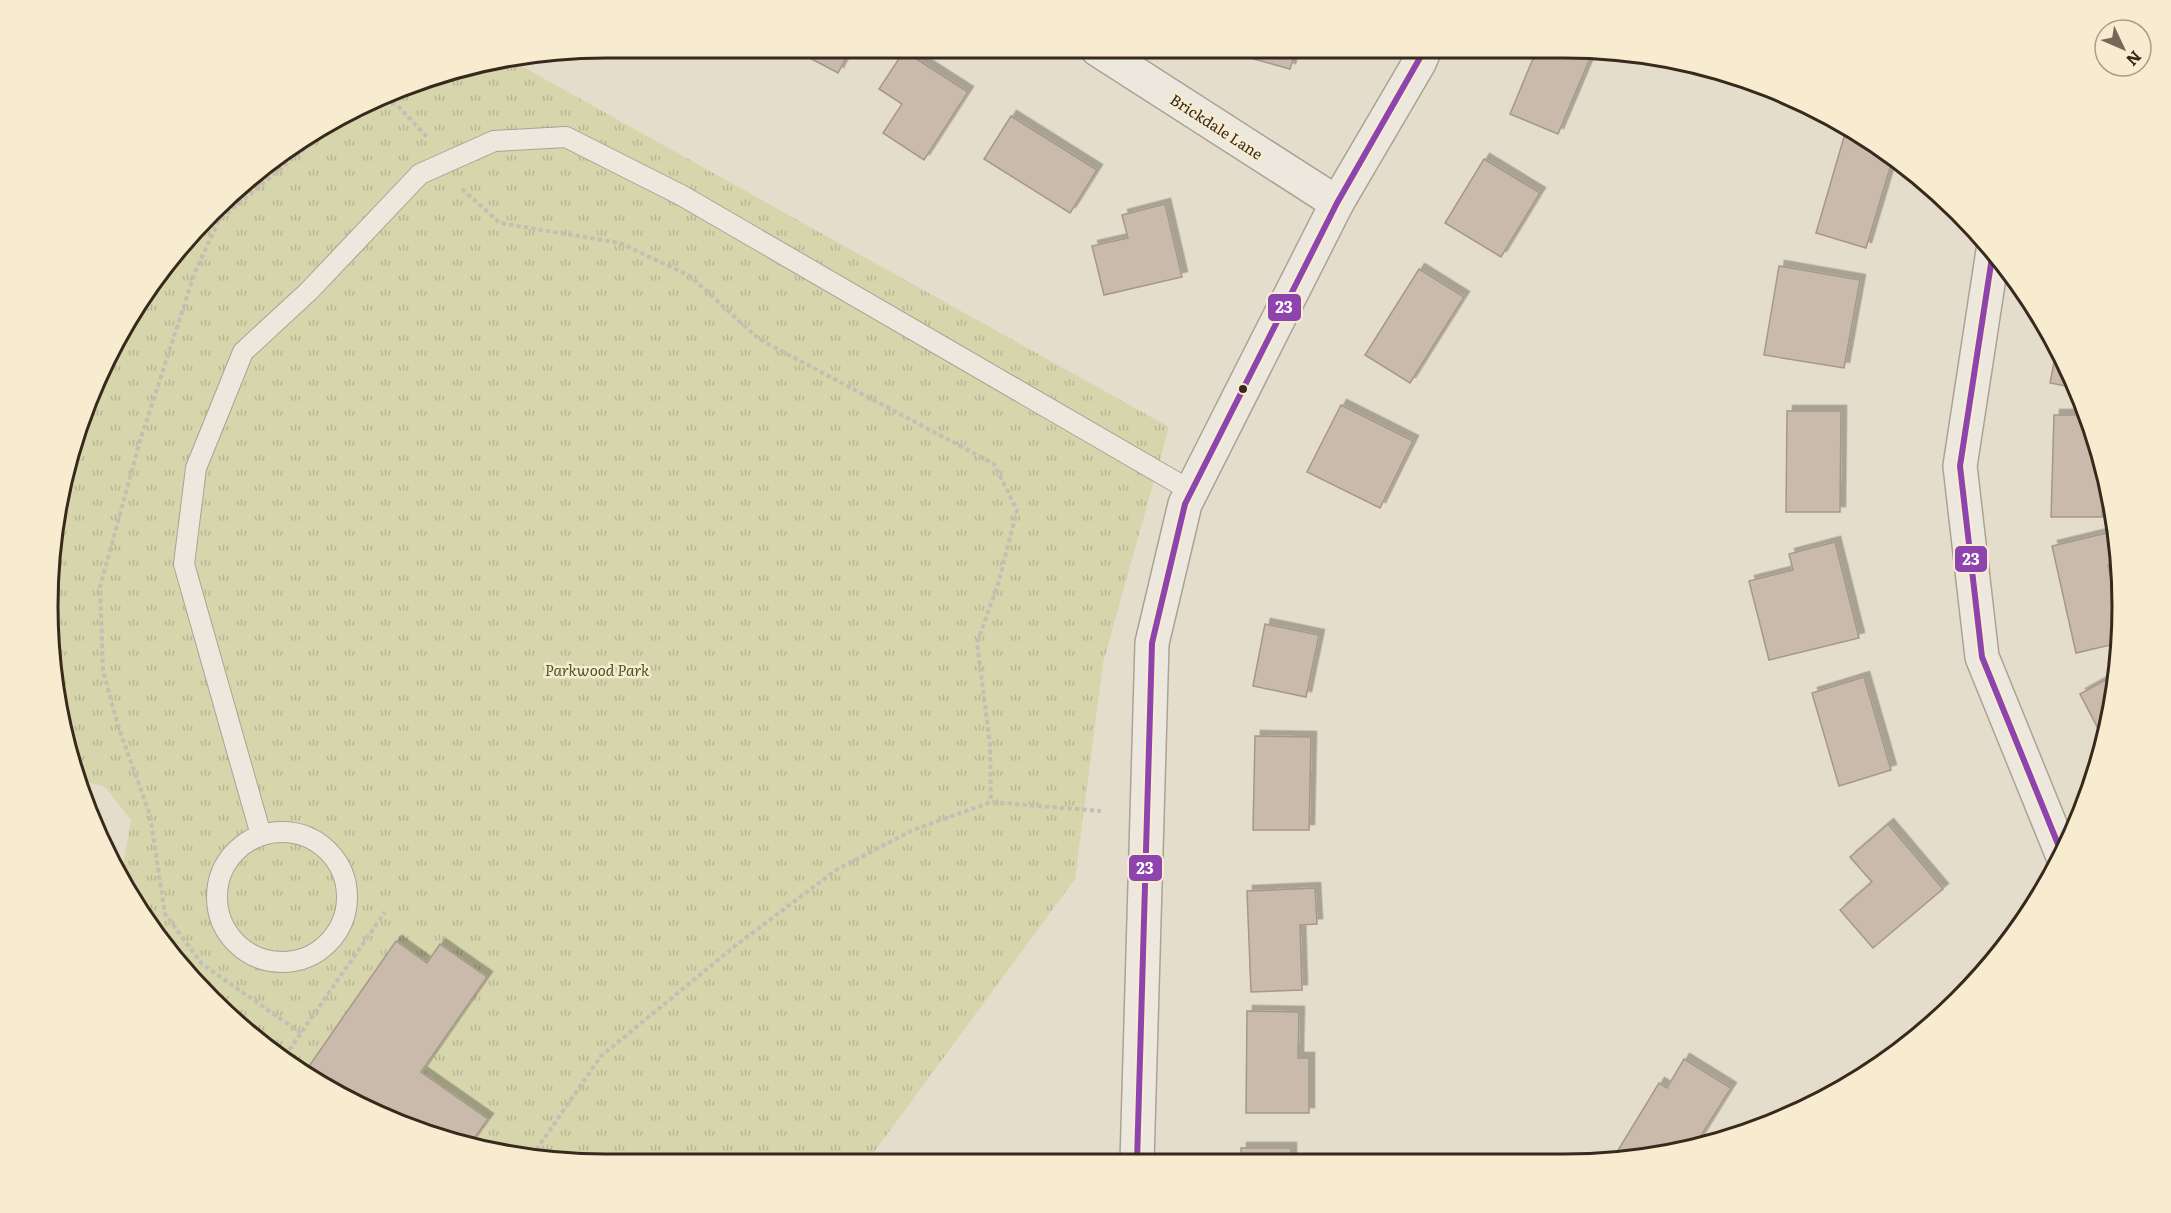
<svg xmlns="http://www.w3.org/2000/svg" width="2171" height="1213" viewBox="0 0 2171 1213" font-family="Literata,serif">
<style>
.park{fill:url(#park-tufts)}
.building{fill:#c9baac;stroke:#a5988a;stroke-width:1.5;filter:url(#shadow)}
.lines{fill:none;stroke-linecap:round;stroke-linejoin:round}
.service-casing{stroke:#aaa295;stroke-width:22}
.minor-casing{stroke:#aaa295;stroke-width:36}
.path{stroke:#c6beb4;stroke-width:4;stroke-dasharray:4.5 3;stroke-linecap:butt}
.service{stroke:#ede8de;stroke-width:20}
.minor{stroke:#ede8de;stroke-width:33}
.bus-1-casing{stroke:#f7ebd0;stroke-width:10}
.bus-1{stroke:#8e44ad;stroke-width:6}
.bus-dot{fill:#39291c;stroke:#f7ebd0;stroke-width:2}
.labels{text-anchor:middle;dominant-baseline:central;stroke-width:5;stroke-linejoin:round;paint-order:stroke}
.street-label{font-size:15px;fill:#39291c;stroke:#f7ebd0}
.park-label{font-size:15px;font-style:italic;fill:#4b5721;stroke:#f7ebd0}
.rim{fill:none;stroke:#39291c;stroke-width:3}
.line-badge{stroke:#f7ebd0;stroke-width:2}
.badge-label{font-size:16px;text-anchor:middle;font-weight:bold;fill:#fff}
</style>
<defs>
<pattern id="park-tufts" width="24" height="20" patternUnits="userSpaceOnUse" patternTransform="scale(1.5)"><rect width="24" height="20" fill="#d6d5ac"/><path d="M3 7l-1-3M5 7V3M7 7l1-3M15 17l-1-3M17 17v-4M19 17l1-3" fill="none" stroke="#b8b793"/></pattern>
<filter id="shadow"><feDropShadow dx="5.5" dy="-5.5" stdDeviation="0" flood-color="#0004"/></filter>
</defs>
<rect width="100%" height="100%" fill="#e5ddcb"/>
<!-- park -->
<path class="park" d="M 516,63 L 1169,427 L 1103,663 L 1075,879 L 866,1163 L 570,1164 L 427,1135 L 327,1090 L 186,974 L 122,871 L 131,820 L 105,787 L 81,780 L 49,643 L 67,462 L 142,296 L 267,163 L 427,78 Z"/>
<!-- building -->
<g class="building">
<path d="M 791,48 L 851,48 L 838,73 Z"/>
<path d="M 1253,49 L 1296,49 L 1290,69 L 1250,58 Z"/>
<path d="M 1537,49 L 1594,49 L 1558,134 L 1510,114 Z"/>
<path d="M 904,51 L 968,92 L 924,160 L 883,133 L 902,104 L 879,89 Z"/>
<path d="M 1011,116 L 1097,170 L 1070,213 L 984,159 Z"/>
<path d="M 1844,137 L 1876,146 L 1893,158 L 1866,248 L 1816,233 Z"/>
<path d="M 1484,159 L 1540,193 L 1501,257 L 1445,223 Z"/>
<path d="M 1165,204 L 1182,277 L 1104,295 L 1092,246 L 1128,238 L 1122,215 Z"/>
<path d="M 1779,266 L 1860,280 L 1844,368 L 1764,355 Z"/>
<path d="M 1419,269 L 1464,297 L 1410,383 L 1365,355 Z"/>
<path d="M 2057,347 L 2066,360 L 2076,388 L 2050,383 Z"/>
<path d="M 1341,405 L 1413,441 L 1380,508 L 1307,472 Z"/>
<path d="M 1787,411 L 1841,411 L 1840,512 L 1786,512 Z"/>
<path d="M 2054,415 L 2086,415 L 2104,462 L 2102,517 L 2051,517 Z"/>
<path d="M 2115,531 L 2120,562 L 2108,565 L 2120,618 L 2119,643 L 2076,653 L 2052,546 Z"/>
<path d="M 1835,542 L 1859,638 L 1769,660 L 1749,581 L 1793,570 L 1789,554 Z"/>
<path d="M 1265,624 L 1319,635 L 1306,697 L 1253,686 Z"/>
<path d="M 2118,673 L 2118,680 L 2104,740 L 2080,694 Z"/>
<path d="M 1864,677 L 1891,770 L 1839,786 L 1812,693 Z"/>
<path d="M 1255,736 L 1311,737 L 1309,830 L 1253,830 Z"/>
<path d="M 1888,824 L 1943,889 L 1873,948 L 1840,910 L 1872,882 L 1850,857 Z"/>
<path d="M 1315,888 L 1317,924 L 1300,925 L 1302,990 L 1251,992 L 1247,891 Z"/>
<path d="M 396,941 L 427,963 L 440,944 L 487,977 L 421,1072 L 488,1119 L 470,1144 L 427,1135 L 327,1090 L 305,1072 Z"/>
<path d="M 1247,1011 L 1299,1012 L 1298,1058 L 1309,1058 L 1309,1113 L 1246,1113 Z"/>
<path d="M 1684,1059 L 1731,1088 L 1694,1147 L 1637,1160 L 1631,1160 L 1617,1152 L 1659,1083 L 1667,1088 Z"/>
<path d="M 1241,1148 L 1291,1148 L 1291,1161 L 1241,1162 Z"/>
</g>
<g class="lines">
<!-- service casing -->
<g class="service-casing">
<g id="service">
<circle cx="282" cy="897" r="65"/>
<path d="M 261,835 L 184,564 L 196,468 L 243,352 L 309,291 L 420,174 L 494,141 L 566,137 L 681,195 L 1193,492"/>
</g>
</g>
<!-- minor casing -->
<g class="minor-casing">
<g id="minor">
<path d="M 1097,49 L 1337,203"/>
<path d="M 1993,251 L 1960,466 L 1982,657 L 2062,854"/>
<path d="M 1137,1162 L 1152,643 L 1185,504 L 1337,203 L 1419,63 L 1425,49"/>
</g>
</g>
<!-- path -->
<g class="path">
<path d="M 384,101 L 397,105 L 427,137"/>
<path d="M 462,189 L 500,223 L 620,243 L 690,276 L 759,339 L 994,464 L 1017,510 L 999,581 L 977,643 L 990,744 L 991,802"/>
<path d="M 301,1033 L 202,964 L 165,914 L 150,815 L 118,726 L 103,670 L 100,587 L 140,441 L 195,272 L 219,220 L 321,135"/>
<path d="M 285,1056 L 385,912"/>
<path d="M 532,1156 L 601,1056 L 735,946 L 836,870 L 913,830 L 991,802 L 1101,811"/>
</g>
<!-- service -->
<use href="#service" class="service"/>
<!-- minor -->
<use href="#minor" class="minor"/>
<!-- bus-1 casing -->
<g class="bus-1-casing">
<g id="bus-1">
<path d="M 1993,251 L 1960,466 L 1982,657 L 2062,854"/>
<path d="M 1137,1162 L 1152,643 L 1185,504 L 1337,203 L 1425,49"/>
</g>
</g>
<!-- bus-1 -->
<use href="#bus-1" class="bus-1"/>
</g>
<!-- markers -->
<circle class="bus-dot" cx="1243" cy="389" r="5"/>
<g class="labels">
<!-- street labels -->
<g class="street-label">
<text transform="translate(1217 126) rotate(33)">Brickdale Lane</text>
</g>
<!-- park labels -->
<g class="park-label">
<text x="597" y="669">Parkwood Park</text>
</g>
</g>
<!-- crop -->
<path d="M0 0H2171V1213H0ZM606 58H1564A548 548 0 0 1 2112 606V606A548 548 0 0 1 1564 1154H606A548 548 0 0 1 58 606V606A548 548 0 0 1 606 58Z" fill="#f7ebd0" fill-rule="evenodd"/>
<path class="rim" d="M606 58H1564A548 548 0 0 1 2112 606V606A548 548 0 0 1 1564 1154H606A548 548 0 0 1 58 606V606A548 548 0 0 1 606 58Z"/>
<g class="line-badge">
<rect x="1267" y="293" width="35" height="29" rx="6" fill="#8e44ad"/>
<rect x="1954" y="545" width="34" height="28" rx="6" fill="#8e44ad"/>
<rect x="1128" y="854" width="35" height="28" rx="6" fill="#8e44ad"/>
</g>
<g class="badge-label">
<text x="1284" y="313">23</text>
<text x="1971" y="565">23</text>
<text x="1145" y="874">23</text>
</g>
<!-- north arrow -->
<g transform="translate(2123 48) rotate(134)"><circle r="28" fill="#f7ebd0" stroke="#ab9d88" stroke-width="1.5"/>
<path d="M0-4.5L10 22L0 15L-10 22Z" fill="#756859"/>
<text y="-9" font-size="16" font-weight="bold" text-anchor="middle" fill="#39291c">N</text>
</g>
</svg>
